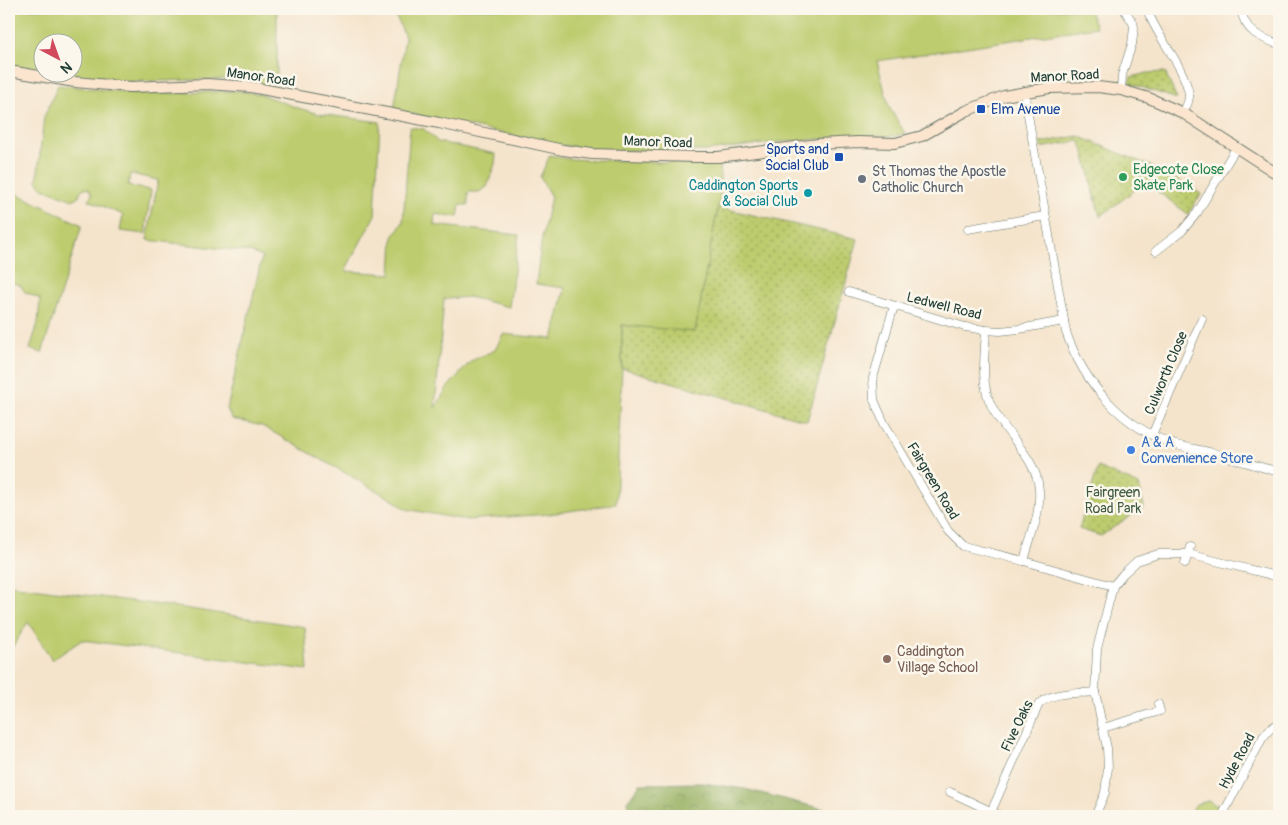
<svg xmlns="http://www.w3.org/2000/svg" width="1288" height="825" viewBox="0 0 1288 825" font-family="Pangolin,sans-serif">
<style>
.green{fill:#bdcc6e;stroke:#6e8451}
.forest{fill:url(#forest-crowns);stroke:#5a764a}
.park{fill:url(#park-dots);stroke:#6e8451}
.lines{fill:none;stroke-linecap:round;stroke-linejoin:round}
.street-casing{stroke:#6a7769;stroke-width:9}
.secondary-casing{stroke:#6a7769;stroke-width:12}
.street{stroke:#fff;stroke-width:8}
.secondary{stroke:#fbe5cf;stroke-width:10}
.transit-dot{fill:#1a4fb4;stroke:#fbf7ec;stroke-width:2}
.leisure-dot{fill:#2e9e5b;stroke:#fbf7ec;stroke-width:2}
.worship-dot{fill:#6b7280;stroke:#fbf7ec;stroke-width:2}
.culture-dot{fill:#0f9aa8;stroke:#fbf7ec;stroke-width:2}
.shop-dot{fill:#3f7fe0;stroke:#fbf7ec;stroke-width:2}
.education-dot{fill:#8d6e63;stroke:#fbf7ec;stroke-width:2}
.labels{text-anchor:middle;dominant-baseline:central;stroke-width:5;stroke-linejoin:round;paint-order:stroke}
.street-label{font-size:14px;fill:#1f3d34;stroke:#fbf7ec}
.transit-label{font-size:14px;fill:#164399;stroke:#fbf7ec;text-anchor:start}
.leisure-label{font-size:14px;fill:#27864d;stroke:#fbf7ec;text-anchor:start}
.worship-label{font-size:14px;fill:#5b616d;stroke:#fbf7ec;text-anchor:start}
.culture-label{font-size:14px;fill:#0d838f;stroke:#fbf7ec;text-anchor:end}
.shop-label{font-size:14px;fill:#366cbe;stroke:#fbf7ec;text-anchor:start}
.park-label{font-size:14px;fill:#3f5a40;stroke:#fbf7ec}
.education-label{font-size:14px;fill:#785e54;stroke:#fbf7ec;text-anchor:start}
</style>
<defs>
<pattern id="forest-crowns" width="20" height="18" patternUnits="userSpaceOnUse" patternTransform="scale(1.25)"><rect width="20" height="18" fill="#96b061"/><path d="M2 6a3 3 0 1 1 6 0M12 15a3 3 0 1 1 6 0" fill="none" stroke="#7a9051"/></pattern>
<pattern id="park-dots" width="8" height="8" patternUnits="userSpaceOnUse" patternTransform="scale(1.25)"><rect width="8" height="8" fill="#bdcc6e"/><path d="M2 2h.1M6 6h.1" fill="none" stroke="#99a75b" stroke-width="1.8" stroke-linecap="round"/></pattern>
</defs>
<rect width="100%" height="100%" fill="#fbf7ec"/>
<filter id="ink" filterUnits="userSpaceOnUse"><feTurbulence type="fractalNoise" baseFrequency=".02" numOctaves="2"/><feDisplacementMap in="SourceGraphic" scale="10" xChannelSelector="R" yChannelSelector="G"/><feConvolveMatrix kernelMatrix="1 2 1 2 8 2 1 2 1" color-interpolation-filters="sRGB"/></filter>
<filter id="wash" filterUnits="userSpaceOnUse"><feTurbulence type="fractalNoise" baseFrequency=".0096" numOctaves="4" result="noise"/><feDisplacementMap in="SourceGraphic" scale="20" xChannelSelector="R" yChannelSelector="G"/><feGaussianBlur stdDeviation="1.12" result="paint"/><feColorMatrix in="noise" values="0 0 0 0 0 0 0 0 0 0 0 0 0 0 0 0 0 1.4 0 .05"/><feComposite in="paint" operator="in"/></filter>
<g filter="url(#wash)">
<rect width="100%" height="100%" fill="#f5e4cc"/>
<!-- green -->
<g class="green">
<path d="M 9,9 L 277,9 L 277,83 L 274,86 L 224,79 L 122,82 L 47,73 L 72,72 L 72,42 L 42,42 L 42,72 L 9,65 Z"/>
<path d="M 393,9 L 1089,9 L 1096,27 L 877,61 L 889,107 L 905,133 L 895,136 L 849,137 L 779,142 L 706,151 L 597,150 L 552,144 L 394,110 L 405,37 Z"/>
<path d="M 58,85 L 146,94 L 239,91 L 260,94 L 298,108 L 319,114 L 380,122 L 375,215 L 345,271 L 391,274 L 393,237 L 403,222 L 410,127 L 424,129 L 438,142 L 496,154 L 495,164 L 487,187 L 479,192 L 468,192 L 468,205 L 460,205 L 458,217 L 435,214 L 434,225 L 519,235 L 509,307 L 469,297 L 444,299 L 435,408 L 447,388 L 471,361 L 495,350 L 503,334 L 553,339 L 565,288 L 536,284 L 542,237 L 551,197 L 540,177 L 550,155 L 567,159 L 719,164 L 721,191 L 695,333 L 622,325 L 622,368 L 616,504 L 549,514 L 465,520 L 406,509 L 393,500 L 262,426 L 232,419 L 227,409 L 262,257 L 250,252 L 147,240 L 158,180 L 130,174 L 128,186 L 151,190 L 145,234 L 120,231 L 123,215 L 89,200 L 92,194 L 89,189 L 85,188 L 81,190 L 79,196 L 73,200 L 43,188 L 37,181 L 44,117 Z"/>
<path d="M 9,190 L 82,225 L 42,353 L 30,349 L 38,323 L 40,299 L 25,292 L 20,285 L 9,282 Z"/>
<path d="M 9,585 L 184,608 L 305,627 L 308,670 L 82,640 L 52,660 L 28,622 L 9,653 Z"/>
<path d="M 1209,801 L 1221,808 L 1216,816 L 1189,816 L 1196,804 Z"/>
</g>
<!-- forest -->
<path class="forest" d="M 702,783 L 745,789 L 839,813 L 837,816 L 627,816 L 628,800 L 640,784 Z"/>
<!-- park -->
<g class="park">
<path d="M 1165,72 L 1177,99 L 1129,83 L 1131,77 L 1147,73 Z"/>
<path d="M 1078,136 L 1163,171 L 1201,194 L 1188,214 L 1145,182 L 1100,217 L 1083,148 L 1079,141 L 1041,148 L 1040,143 Z"/>
<path d="M 718,207 L 858,239 L 807,421 L 622,368 L 622,325 L 695,332 Z"/>
<path d="M 1098,467 L 1139,485 L 1144,507 L 1101,536 L 1079,529 Z"/>
</g>
</g>
<g filter="url(#ink)">
<g class="lines">
<!-- street casing -->
<g class="street-casing">
<g id="street">
<path d="M 1147,9 C 1157,38 1184,65 1189,94 C 1190,101 1186,107 1183,113"/>
<path d="M 1241,9 C 1244,31 1260,38 1279,44"/>
<path d="M 1121,90 L 1122,75 L 1132,44 L 1134,27 L 1133,23 L 1124,9"/>
<path d="M 1024,92 L 1066,332 C 1084,384 1123,428 1176,445 C 1188,448 1201,450 1213,453 C 1235,459 1257,466 1279,472"/>
<path d="M 968,229 L 1045,216"/>
<path d="M 1156,251 L 1182,231 L 1197,213 L 1236,148"/>
<path d="M 849,292 L 965,327 L 986,330 L 1000,331 L 1019,329 L 1064,321"/>
<path d="M 894,306 L 873,378 L 874,400 L 884,423 L 948,531 L 963,546 L 1024,561 L 1113,586"/>
<path d="M 986,330 C 985,355 980,382 991,405 C 1004,434 1037,457 1039,490 C 1041,514 1030,538 1024,561"/>
<path d="M 1152,435 L 1202,319"/>
<path d="M 1185,563 L 1190,547"/>
<path d="M 1103,728 L 1160,711 L 1158,704"/>
<path d="M 950,792 L 1001,816"/>
<path d="M 991,812 L 1039,704 C 1053,691 1076,694 1095,692"/>
<path d="M 1095,816 L 1105,793 L 1108,768 L 1107,748 L 1095,692 L 1097,649 L 1113,586 L 1123,574 L 1137,561 L 1158,554 L 1188,554 L 1279,577"/>
<path d="M 1222,816 L 1263,737 L 1270,729 L 1279,723"/>
</g>
</g>
<!-- secondary casing -->
<g class="secondary-casing">
<path id="secondary" d="M 9,71 L 75,82 L 131,87 L 207,84 L 251,87 L 439,123 L 563,150 L 592,154 L 695,157 L 718,157 L 818,144 L 858,142 L 895,143 L 922,136 L 966,111 L 1004,96 L 1049,88 L 1098,87 L 1121,90 L 1149,98 L 1183,113 L 1279,175"/>
</g>
<!-- street -->
<use href="#street" class="street"/>
<!-- secondary -->
<use href="#secondary" class="secondary"/>
</g>
</g>
<!-- markers -->
<g class="transit-dot">
<rect x="976" y="104" width="10" height="10" rx="2.5"/>
<rect x="834" y="152" width="10" height="10" rx="2.5"/>
</g>
<circle class="leisure-dot" cx="1123" cy="177" r="5"/>
<circle class="worship-dot" cx="862" cy="179" r="5"/>
<circle class="culture-dot" cx="808" cy="193" r="5"/>
<circle class="shop-dot" cx="1131" cy="450" r="5"/>
<circle class="education-dot" cx="887" cy="659" r="5"/>
<g class="labels">
<!-- street labels -->
<g class="street-label">
<text transform="translate(1065 76) rotate(-3)">Manor Road</text>
<text transform="translate(261 77) rotate(8)">Manor Road</text>
<text transform="translate(658 142) rotate(2)">Manor Road</text>
<text transform="translate(944 306) rotate(14)">Ledwell Road</text>
<text transform="translate(1166 373) rotate(-67)">Culworth Close</text>
<text transform="translate(933 481) rotate(59)">Fairgreen Road</text>
<text transform="translate(1017 726) rotate(-64)">Five Oaks</text>
<text transform="translate(1237 761) rotate(-62)">Hyde Road</text>
</g>
<!-- transit labels -->
<g class="transit-label">
<text x="991" y="109">Elm Avenue</text>
<text x="829" y="149" text-anchor="end">Sports and<tspan x="829" dy="16">Social Club</tspan></text>
</g>
<!-- leisure labels -->
<g class="leisure-label">
<text x="1133" y="169">Edgecote Close<tspan x="1133" dy="16">Skate Park</tspan></text>
</g>
<!-- worship labels -->
<g class="worship-label">
<text x="872" y="171">St Thomas the Apostle<tspan x="872" dy="16">Catholic Church</tspan></text>
</g>
<!-- culture labels -->
<g class="culture-label">
<text x="798" y="185">Caddington Sports<tspan x="798" dy="16">&amp; Social Club</tspan></text>
</g>
<!-- shop labels -->
<g class="shop-label">
<text x="1141" y="442">A &amp; A<tspan x="1141" dy="16">Convenience Store</tspan></text>
</g>
<!-- park labels -->
<g class="park-label">
<text x="1113" y="492">Fairgreen<tspan x="1113" dy="16">Road Park</tspan></text>
</g>
<!-- education labels -->
<g class="education-label">
<text x="897" y="651">Caddington<tspan x="897" dy="16">Village School</tspan></text>
</g>
</g>
<!-- margin -->
<rect width="1288" height="825" fill="none" stroke="#fbf7ec" stroke-width="30"/>
<!-- north arrow -->
<g transform="translate(58 58) rotate(139)"><circle r="24" fill="#fbf7ec" stroke="#a3ada2"/>
<path d="M0-4L9 19L0 12L-9 19Z" fill="#d1495b"/>
<text y="-8" font-size="14" font-weight="bold" text-anchor="middle" fill="#1f3d34">N</text>
</g>
</svg>
